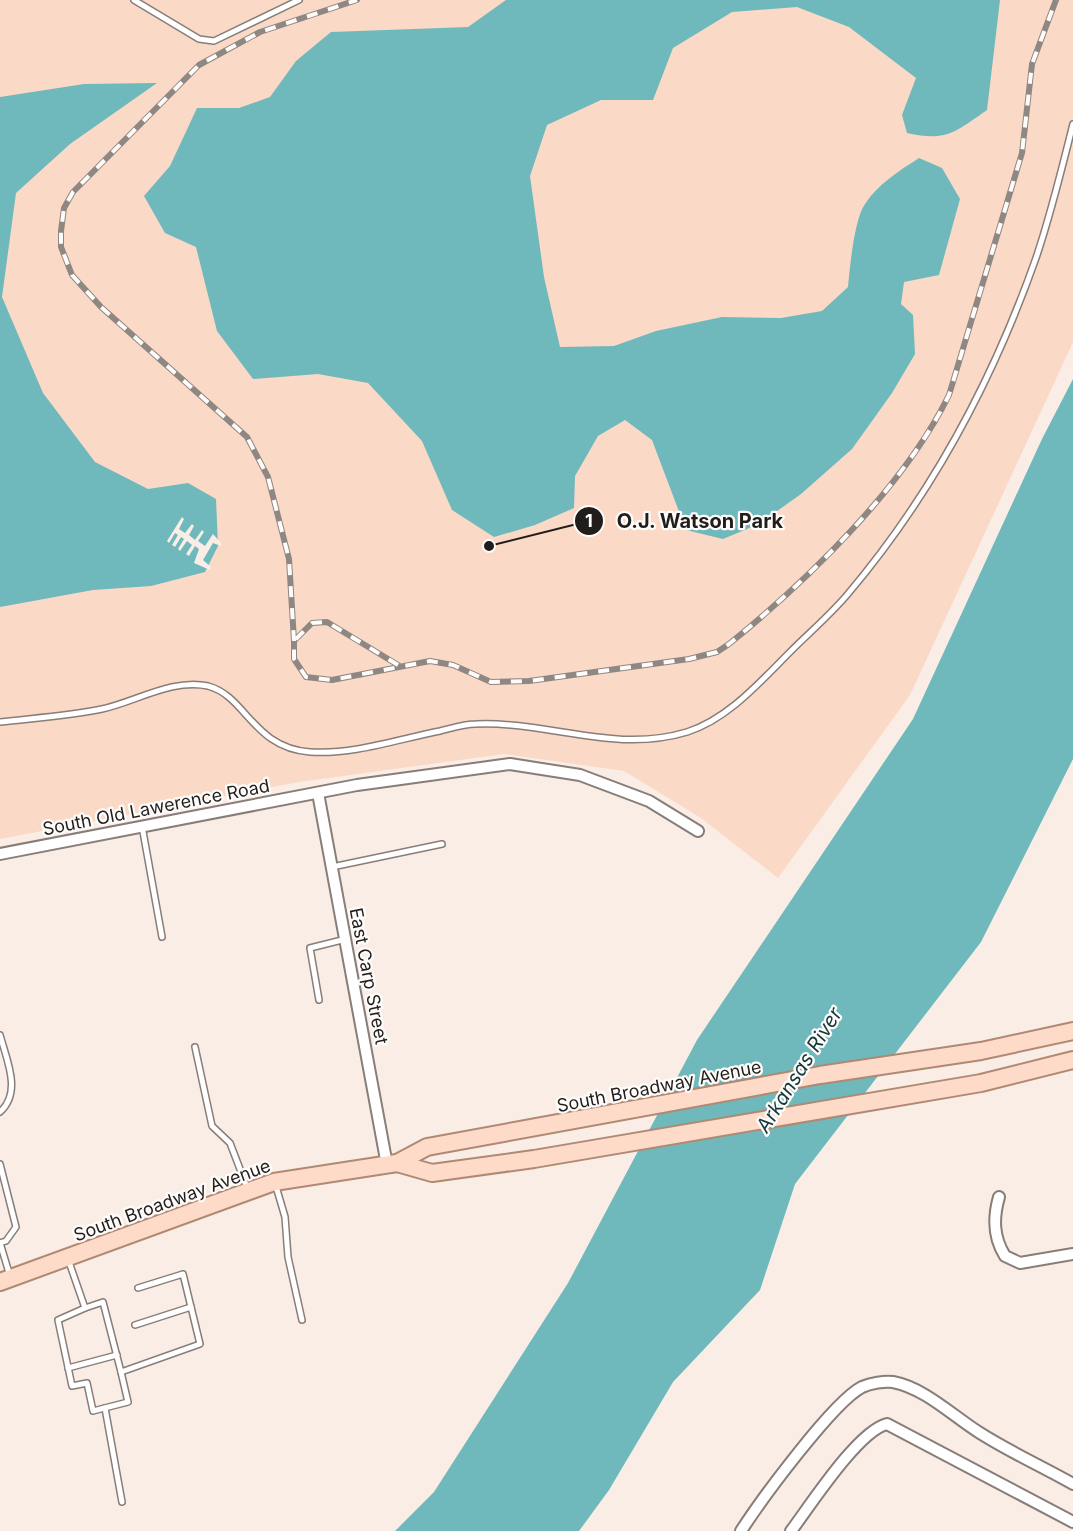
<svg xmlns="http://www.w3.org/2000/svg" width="1073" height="1531" viewBox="0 0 1073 1531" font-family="Inter,sans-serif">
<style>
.green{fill:#fad9c7}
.water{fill:#6fb8bb}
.pier{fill:#f9ede6}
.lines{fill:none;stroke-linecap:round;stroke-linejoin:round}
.service-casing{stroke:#887d78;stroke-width:8}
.minor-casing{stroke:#887d78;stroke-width:14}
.primary-casing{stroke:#b08973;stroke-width:20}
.service{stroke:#fff;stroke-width:5}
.minor{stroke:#fff;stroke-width:10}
.primary{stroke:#fedbc8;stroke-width:16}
.rail-casing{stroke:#8f8782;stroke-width:6}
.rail{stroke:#fefcfb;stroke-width:4;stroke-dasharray:11;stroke-linecap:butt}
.labels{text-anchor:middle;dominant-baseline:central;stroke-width:4.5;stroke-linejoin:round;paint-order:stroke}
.street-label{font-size:18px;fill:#211d1b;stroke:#fefcfb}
.water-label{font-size:20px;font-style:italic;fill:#15393b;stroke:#fefcfb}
.leader{fill:none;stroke:#211d1b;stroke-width:2}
.callout-dot{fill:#211d1b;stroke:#fefcfb;stroke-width:2}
.mark-label{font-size:18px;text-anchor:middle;font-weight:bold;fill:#fff}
.callout-label{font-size:20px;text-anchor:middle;font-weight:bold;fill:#211d1b;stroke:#fefcfb;stroke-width:4.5;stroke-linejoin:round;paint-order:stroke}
</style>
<rect width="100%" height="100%" fill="#f9ede6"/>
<!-- green -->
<path class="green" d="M 0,0 L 1073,0 L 1073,342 L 910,695 L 778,878 L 701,818 L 624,771 L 504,754 L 299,782 L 0,839 Z"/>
<!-- water -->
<g class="water">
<path d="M 506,0 L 1000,0 L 987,110 C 955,132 947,142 907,133 L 902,115 L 916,78 L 849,27 L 797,7 L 732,12 L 673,48 L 653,100 L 601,100 L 547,125 L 530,176 L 544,277 L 560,347 L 614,346 L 656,331 L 722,317 L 781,318 L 822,311 L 848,287 C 850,267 854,220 865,204 C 878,184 899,171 919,158 L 942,168 L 960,199 L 939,275 L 904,282 L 901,304 L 913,315 L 915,354 L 892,393 L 852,449 L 801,494 L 759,524 L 723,539 L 686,530 L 652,440 L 625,420 L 598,436 L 575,476 L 574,508 L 535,525 L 494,537 L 452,510 L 422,441 L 368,383 L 318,374 L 253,379 L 217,331 L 196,247 L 165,233 L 144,196 L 170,166 L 197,108 L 239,108 L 270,97 L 296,61 L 331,32 L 468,27 Z"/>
<path d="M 157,83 L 70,144 L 16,193 L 2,297 L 43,393 L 95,462 L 148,489 L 188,483 L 216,499 L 218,546 L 205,572 L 151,586 L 93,590 L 0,607 L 0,97 L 84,84 Z"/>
<path d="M 1073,379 L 1073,759 L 981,942 L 795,1184 L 760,1290 L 673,1382 L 609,1490 L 579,1531 L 395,1531 L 434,1492 L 568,1283 L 697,1040 L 913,719 L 1042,439 Z"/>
</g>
<!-- pier -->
<path class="pier" d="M 182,517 L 184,519 L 179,529 L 185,533 L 192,524 L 194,526 L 189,535 L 195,540 L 202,530 L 204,532 L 198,541 L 205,546 L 213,534 L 221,543 L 221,546 L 213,543 L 203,560 L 211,567 L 210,570 L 194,563 L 199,549 L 195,546 L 189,556 L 186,554 L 192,545 L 187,541 L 180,551 L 178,549 L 184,539 L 181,537 L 175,547 L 172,545 L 178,535 L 175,533 L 169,543 L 167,541 Z"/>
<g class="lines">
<!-- service casing -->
<g class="service-casing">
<g id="service">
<path d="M 134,0 L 199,39 L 214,41 L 299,0"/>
<path d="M 0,722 C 34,718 68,716 102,709 C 135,702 173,678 208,686 C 246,696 253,748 310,752 C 353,755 399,739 440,731 C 452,728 464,724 476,724 C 549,721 614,754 687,732 C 728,719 760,682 790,652 C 809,633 830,615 847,595 C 931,496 993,380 1036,258 C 1051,214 1062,168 1073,124"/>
<path d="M 142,826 L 162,937"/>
<path d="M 332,867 L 442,844"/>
<path d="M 319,1000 L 310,948 L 346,939"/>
<path d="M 0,1035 C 7,1061 22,1092 0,1112"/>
<path d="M 195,1047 L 212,1126 L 230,1143 L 248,1190"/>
<path d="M 0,1164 L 16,1227 L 6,1241 L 0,1243"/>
<path d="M 275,1183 L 285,1217 L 288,1257 L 302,1320"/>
<path d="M 0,1243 L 10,1276"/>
<path d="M 68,1259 L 85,1308 L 103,1302 L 121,1372 L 200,1344 L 183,1274 L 138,1288"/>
<path d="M 85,1308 L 58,1320 L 72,1386 L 87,1383 L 93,1411 L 128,1402 L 121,1372"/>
<path d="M 135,1325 L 191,1307"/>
<path d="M 68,1368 L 117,1355"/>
<path d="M 105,1408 L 122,1502"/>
</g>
</g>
<!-- minor casing -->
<g class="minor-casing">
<g id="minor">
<path d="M 318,793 L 387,1165"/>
<path d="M 0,854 L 357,785 L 510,764 L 580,775 L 649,801 L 698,831"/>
<path d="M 999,1197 C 993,1218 993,1237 1005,1256 L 1020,1263 L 1073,1254"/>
<path d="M 741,1531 C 761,1500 833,1402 862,1387 C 871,1383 884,1381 893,1382 C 925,1388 954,1417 980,1433 C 1010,1452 1043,1467 1073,1484"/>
<path d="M 791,1531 C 810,1506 858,1431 887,1424 L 1073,1522"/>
</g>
</g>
<!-- primary casing -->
<g class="primary-casing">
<g id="primary">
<path d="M 397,1163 L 432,1173 L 534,1159 L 981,1083 L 1073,1060"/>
<path d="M 0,1282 L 274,1182 L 397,1163 L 427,1147 L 820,1075 L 981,1051 L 1073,1031"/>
</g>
</g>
<!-- service -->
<use href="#service" class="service"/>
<!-- minor -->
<use href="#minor" class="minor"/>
<!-- primary -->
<use href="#primary" class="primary"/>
<!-- rail casing -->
<g class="rail-casing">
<g id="rail">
<path d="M 294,641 L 289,559 L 268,477 L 247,437 L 101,307 L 72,275 L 61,247 L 61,231 L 64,208 L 73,192 L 199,65 L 260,32 L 357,0"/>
<path d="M 398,665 L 327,622 L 312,623 L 294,641 L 294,659 L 306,677 L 332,680 L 430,661 L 453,665 L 491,682 L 529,681 L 689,659 L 717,652 L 729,644 C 808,580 904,487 949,395 L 1022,153 L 1032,64 L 1056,0"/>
</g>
</g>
<!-- rail -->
<use href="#rail" class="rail"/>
</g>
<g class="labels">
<!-- street labels -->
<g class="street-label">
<text transform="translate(156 807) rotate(-11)">South Old Lawerence Road</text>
<text transform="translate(369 976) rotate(79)">East Carp Street</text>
<text transform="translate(659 1086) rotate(-11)">South Broadway Avenue</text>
<text transform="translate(172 1200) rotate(-20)">South Broadway Avenue</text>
</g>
<!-- water labels -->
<g class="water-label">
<text transform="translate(799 1070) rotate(-58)">Arkansas River</text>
</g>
</g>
<!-- callouts -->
<path class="leader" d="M489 546L589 521"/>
<g class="callout-dot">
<circle cx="489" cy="546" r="6"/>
<circle cx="589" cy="521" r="15"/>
</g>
<g class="mark-label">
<text x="589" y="527">1</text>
</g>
<g class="callout-label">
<text x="700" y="528">O.J. Watson Park</text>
</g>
</svg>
